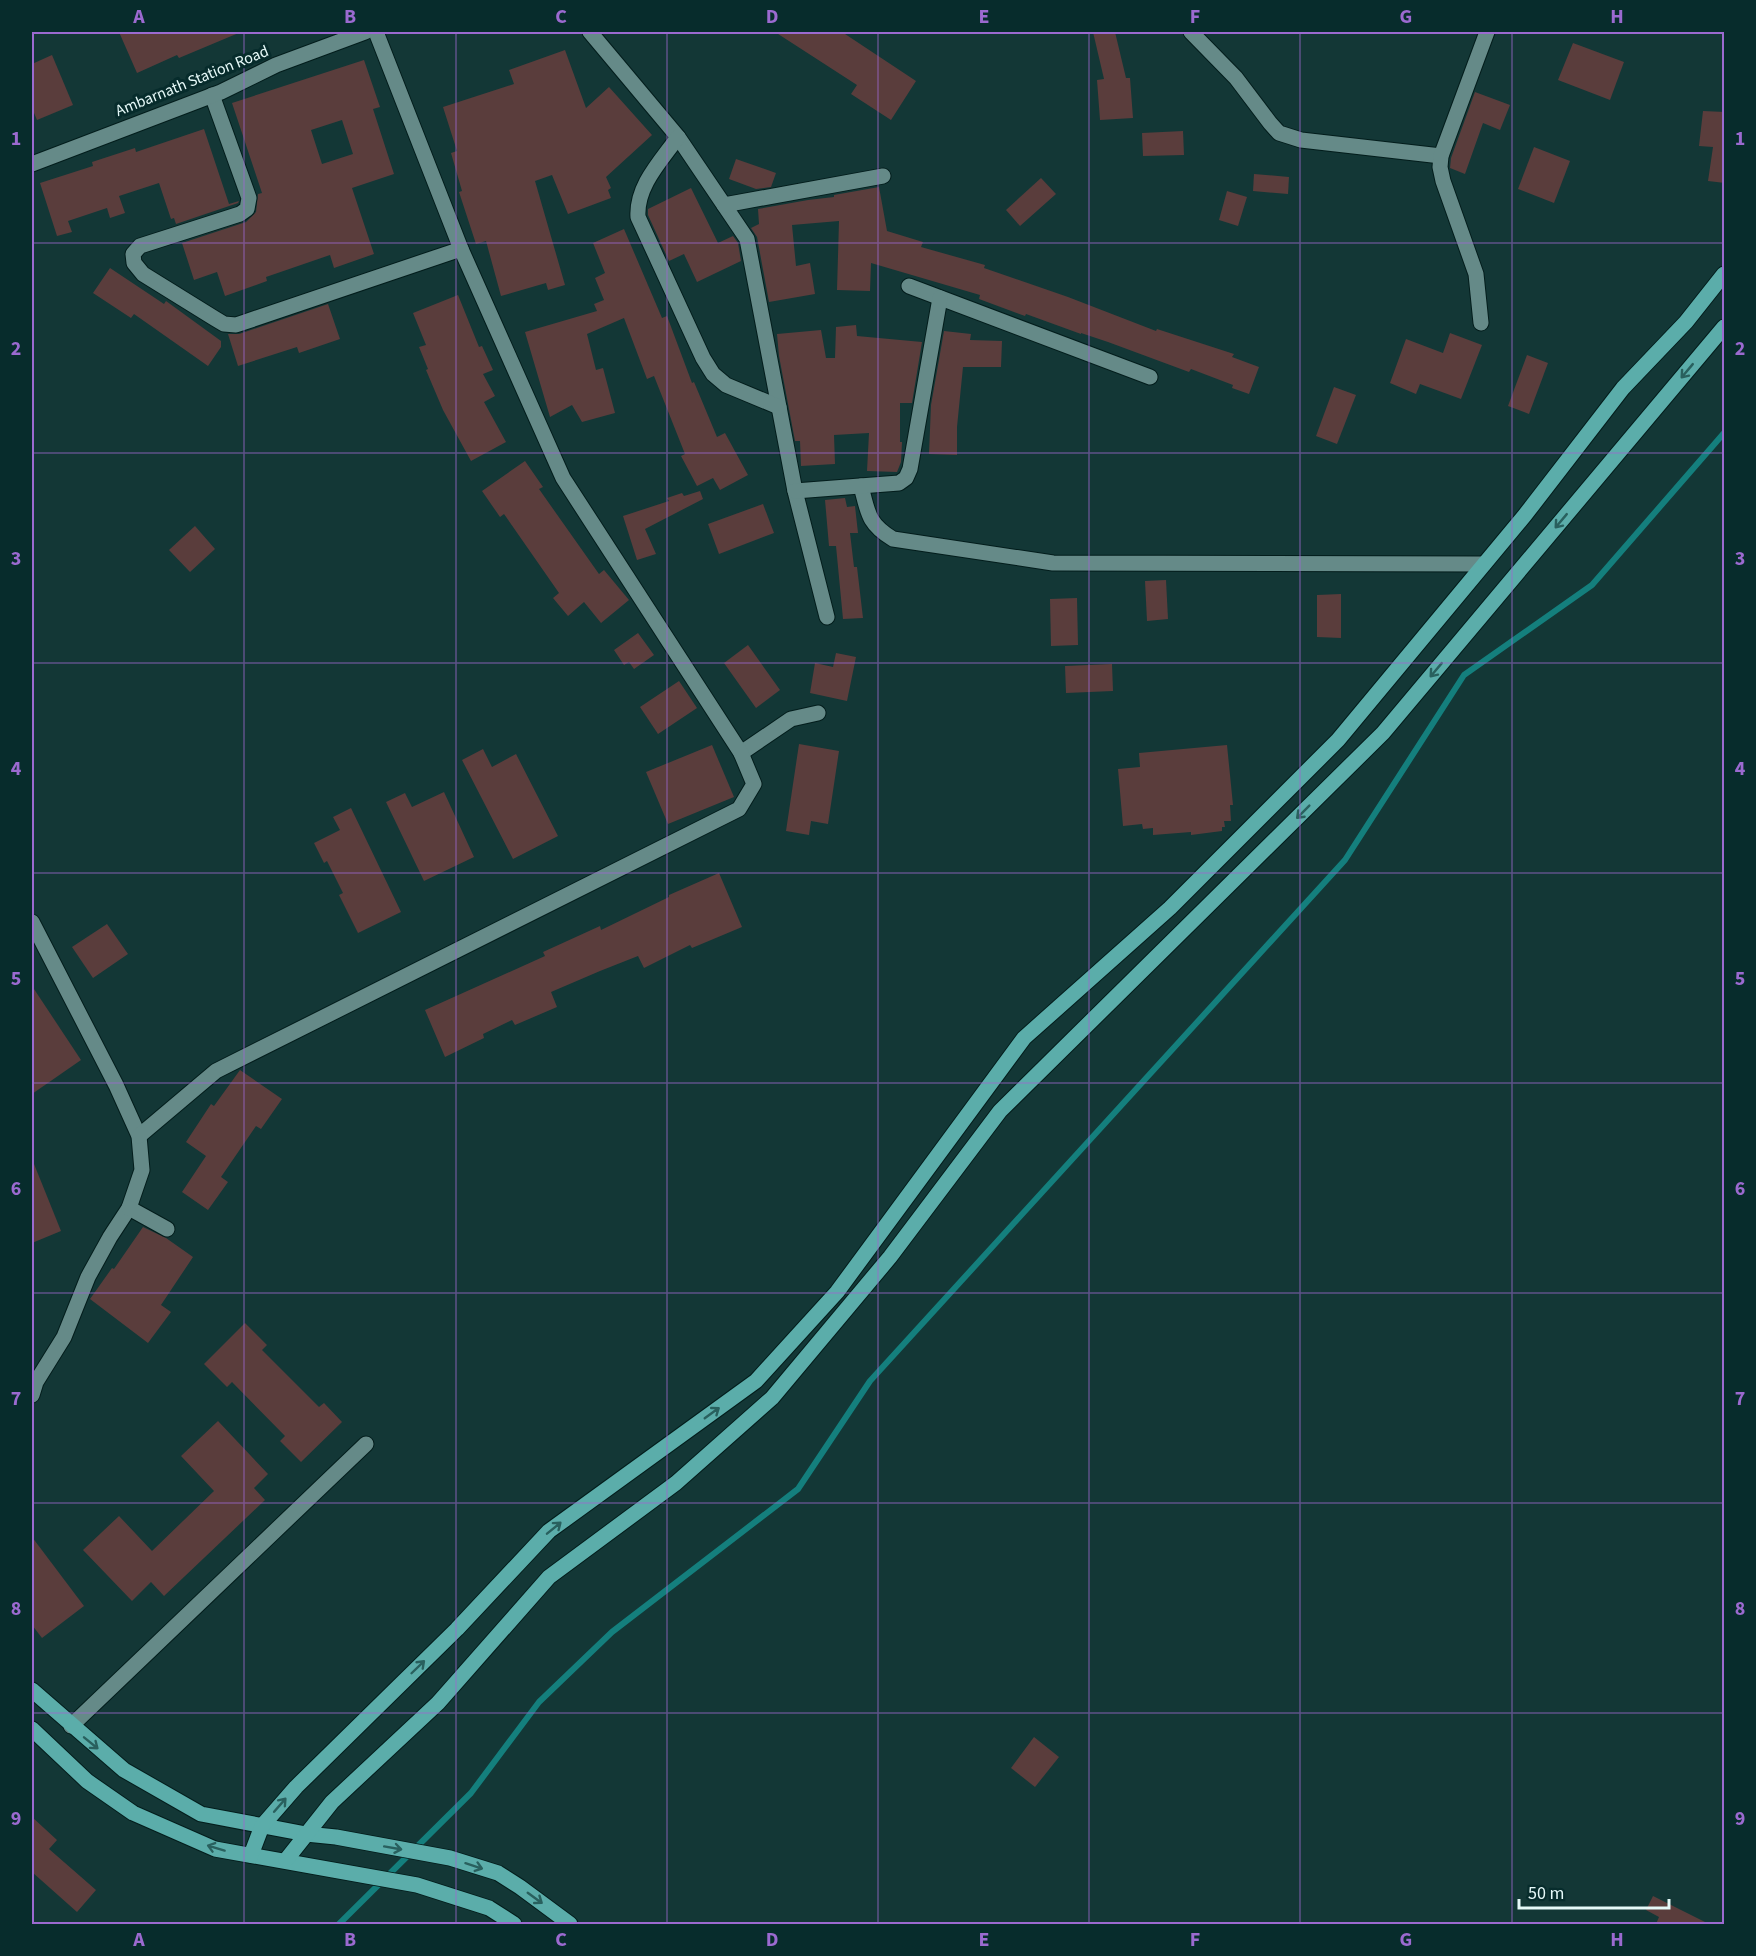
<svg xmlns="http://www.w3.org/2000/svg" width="1756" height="1956" viewBox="0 0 1756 1956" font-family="'Source Sans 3',sans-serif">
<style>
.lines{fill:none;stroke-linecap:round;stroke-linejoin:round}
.stream{stroke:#147f7d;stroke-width:6}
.building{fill:#5a3d3c;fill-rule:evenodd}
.minor-casing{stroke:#031d1c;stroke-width:17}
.major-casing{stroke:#031d1c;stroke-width:17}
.minor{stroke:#658a88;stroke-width:15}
.major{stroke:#5badaa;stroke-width:15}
.oneway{stroke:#29605e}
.grid{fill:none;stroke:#9b6ad0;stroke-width:1.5;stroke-opacity:0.55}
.labels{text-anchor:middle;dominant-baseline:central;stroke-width:6;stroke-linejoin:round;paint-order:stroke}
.street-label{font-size:16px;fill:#e6f9f8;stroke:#072c2c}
.neatline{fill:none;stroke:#9b6ad0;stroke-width:2}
.grid-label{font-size:20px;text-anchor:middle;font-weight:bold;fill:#9b6ad0}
</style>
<rect width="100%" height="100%" fill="#133736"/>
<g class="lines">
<!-- stream -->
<path class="stream" d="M 339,1924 L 471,1793 L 539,1702 L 612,1632 L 798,1489 L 870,1381 L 1345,860 L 1464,675 L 1592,585 L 1724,433"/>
</g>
<!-- building -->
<g class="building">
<path d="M 119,32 L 241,32 L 179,58 L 177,55 L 137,73 Z"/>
<path d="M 775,32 L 842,32 L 916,81 L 891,120 L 851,94 L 857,85 Z"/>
<path d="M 1093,32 L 1115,32 L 1126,78 L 1130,78 L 1133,118 L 1100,120 L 1097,80 L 1104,79 Z"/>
<path d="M 1573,43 L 1624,62 L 1610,100 L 1558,80 Z"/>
<path d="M 565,50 L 586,108 L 609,87 L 652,135 L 606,177 L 611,188 L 608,190 L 611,198 L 568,214 L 552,175 L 535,181 L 565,285 L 548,290 L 546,283 L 501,296 L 486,241 L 476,244 L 459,192 L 462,191 L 451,153 L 457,151 L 443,107 L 514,84 L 509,70 Z"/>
<path d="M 52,55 L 73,105 L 37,120 L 32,108 L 32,64 Z"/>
<path d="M 364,60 L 380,107 L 373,109 L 394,174 L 352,188 L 374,254 L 334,268 L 330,255 L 266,277 L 267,281 L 225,296 L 217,272 L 194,280 L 182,243 L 246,222 L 256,212 L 258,194 L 262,193 L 232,103 ZM 342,120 L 353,154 L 322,164 L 311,130 Z"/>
<path d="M 1475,92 L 1510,105 L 1500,130 L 1483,123 L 1465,174 L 1450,168 L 1451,158 Z"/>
<path d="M 1703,111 L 1725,112 L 1725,183 L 1708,181 L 1713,147 L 1699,146 Z"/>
<path d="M 204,129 L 229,204 L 239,201 L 238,203 L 176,224 L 174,218 L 171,219 L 159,183 L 119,196 L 125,213 L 110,218 L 107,208 L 68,221 L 72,232 L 57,236 L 40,183 L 93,166 L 92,162 L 135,148 L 136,152 Z"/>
<path d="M 1183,131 L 1184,155 L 1143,156 L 1142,133 Z"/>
<path d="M 1534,147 L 1570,161 L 1554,203 L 1518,189 Z"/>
<path d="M 736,159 L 776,173 L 771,187 L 756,189 L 729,179 Z"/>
<path d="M 1254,174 L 1289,177 L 1288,194 L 1253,191 Z"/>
<path d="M 1041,178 L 1056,194 L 1020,226 L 1006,210 Z"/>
<path d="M 879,187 L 887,231 L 923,242 L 921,247 L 985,265 L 984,268 L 1068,297 L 1156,331 L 1157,329 L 1234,354 L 1232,357 L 1259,367 L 1249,394 L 1232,388 L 1233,385 L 1191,369 L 1189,372 L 1108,342 L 1081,333 L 1081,334 L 1026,314 L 1025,316 L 979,299 L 980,295 L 871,263 L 870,291 L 837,290 L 839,221 L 792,225 L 796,266 L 810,263 L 815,294 L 769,302 L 757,237 L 751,228 L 759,224 L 758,209 L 808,200 L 834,197 L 834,195 Z"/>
<path d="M 691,188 L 718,243 L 733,236 L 738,243 L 741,261 L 697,282 L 684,254 L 669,261 L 648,215 L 648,209 Z"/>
<path d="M 1227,191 L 1247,197 L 1238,226 L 1219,220 Z"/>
<path d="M 624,229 L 662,318 L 667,316 L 692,383 L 694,382 L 717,437 L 725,433 L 748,475 L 720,490 L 713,478 L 697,486 L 681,456 L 685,454 L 654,376 L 647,379 L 624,318 L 587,334 L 596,370 L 603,368 L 615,413 L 582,422 L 572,405 L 550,417 L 525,332 L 597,311 L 594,304 L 604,300 L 595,278 L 605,273 L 593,243 Z"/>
<path d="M 110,268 L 164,304 L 166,301 L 221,341 L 221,347 L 208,366 L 134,314 L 131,318 L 93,293 Z"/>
<path d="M 458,295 L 479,347 L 482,346 L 493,370 L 483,374 L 495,396 L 484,402 L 506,442 L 471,461 L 443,410 L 426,370 L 428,369 L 419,347 L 426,345 L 413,313 Z"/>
<path d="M 328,304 L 340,339 L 299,353 L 297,347 L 238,366 L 228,334 L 239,334 Z"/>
<path d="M 856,325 L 857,336 L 922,342 L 912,403 L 900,403 L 900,442 L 902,442 L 901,462 L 897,472 L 867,471 L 869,433 L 834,435 L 835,464 L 801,466 L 800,441 L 795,441 L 779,356 L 777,334 L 821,330 L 826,358 L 835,358 L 836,327 Z"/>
<path d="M 944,331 L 971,334 L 970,340 L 1002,341 L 1001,367 L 963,367 L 957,427 L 957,455 L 929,454 L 931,405 Z"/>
<path d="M 1450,333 L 1482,345 L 1461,399 L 1420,384 L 1416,394 L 1390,383 L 1406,339 L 1443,353 Z"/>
<path d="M 1527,355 L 1548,363 L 1529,414 L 1508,406 Z"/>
<path d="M 1334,387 L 1356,395 L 1337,444 L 1316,436 Z"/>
<path d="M 525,461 L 543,487 L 539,489 L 599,574 L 604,570 L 629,600 L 601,623 L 584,602 L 568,616 L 553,598 L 559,593 L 504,514 L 500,517 L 482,491 Z"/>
<path d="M 700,491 L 703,499 L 645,529 L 656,554 L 637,560 L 623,516 L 669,501 L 667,498 L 682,493 L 684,496 Z"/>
<path d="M 845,498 L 847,507 L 855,506 L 858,533 L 850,533 L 854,567 L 857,567 L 863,618 L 843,619 L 836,546 L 829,546 L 825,500 Z"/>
<path d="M 763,504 L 774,533 L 719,554 L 708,524 Z"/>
<path d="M 195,526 L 215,549 L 190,572 L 169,550 Z"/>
<path d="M 1166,580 L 1168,619 L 1147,621 L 1145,581 Z"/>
<path d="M 1341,594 L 1341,638 L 1317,637 L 1317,595 Z"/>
<path d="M 1077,598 L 1078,645 L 1051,646 L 1050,599 Z"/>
<path d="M 638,633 L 654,655 L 634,669 L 629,662 L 624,665 L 614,650 Z"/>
<path d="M 748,645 L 780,690 L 756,708 L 724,663 Z"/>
<path d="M 836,653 L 856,657 L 847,701 L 810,693 L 815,663 L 833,667 Z"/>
<path d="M 1112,664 L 1113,691 L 1066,693 L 1065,666 Z"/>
<path d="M 679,681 L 697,708 L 658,734 L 640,707 Z"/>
<path d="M 799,744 L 839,751 L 828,824 L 811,821 L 809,835 L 786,831 Z"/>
<path d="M 712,745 L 734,797 L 668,824 L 646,772 Z"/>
<path d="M 1227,745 L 1233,805 L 1230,805 L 1231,821 L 1224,821 L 1225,827 L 1222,827 L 1222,831 L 1191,835 L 1191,832 L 1153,835 L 1153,828 L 1143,829 L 1142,824 L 1123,826 L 1118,769 L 1140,767 L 1139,753 Z"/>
<path d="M 483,749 L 492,767 L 516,754 L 558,836 L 513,859 L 462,760 Z"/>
<path d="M 444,792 L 474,857 L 424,881 L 386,802 L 405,793 L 412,807 Z"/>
<path d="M 351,808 L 401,912 L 358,933 L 339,895 L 343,893 L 327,861 L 324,863 L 314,843 L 340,830 L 333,817 Z"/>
<path d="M 719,873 L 742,927 L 692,948 L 690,945 L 644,968 L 638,956 L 600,971 L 551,992 L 557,1007 L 515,1025 L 512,1020 L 483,1034 L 484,1038 L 445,1057 L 425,1010 L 545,956 L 543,952 L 600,926 L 601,930 L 669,897 L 669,895 Z"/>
<path d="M 107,924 L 128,954 L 93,978 L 72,947 Z"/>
<path d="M 32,986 L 81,1060 L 32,1094 Z"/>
<path d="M 240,1070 L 282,1099 L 261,1129 L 256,1126 L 221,1177 L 228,1182 L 208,1210 L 182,1192 L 206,1156 L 186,1142 L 211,1104 L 214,1106 Z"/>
<path d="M 32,1159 L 61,1231 L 32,1243 Z"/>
<path d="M 143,1227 L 166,1238 L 193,1257 L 161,1305 L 171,1312 L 148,1343 L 90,1299 L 112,1268 L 114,1269 Z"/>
<path d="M 245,1323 L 267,1345 L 262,1350 L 319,1407 L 324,1403 L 342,1422 L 301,1462 L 280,1441 L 285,1436 L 232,1382 L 227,1387 L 204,1364 Z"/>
<path d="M 218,1421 L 268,1474 L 254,1488 L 265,1500 L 164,1596 L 151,1582 L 132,1601 L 83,1550 L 119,1516 L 152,1551 L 214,1491 L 181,1456 Z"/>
<path d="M 32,1537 L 84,1606 L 42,1638 L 32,1625 Z"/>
<path d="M 1034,1737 L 1059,1757 L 1035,1787 L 1011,1768 Z"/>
<path d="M 32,1817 L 57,1840 L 49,1849 L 96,1890 L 77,1912 L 32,1872 Z"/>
<path d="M 1653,1896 L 1709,1924 L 1656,1924 L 1659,1917 L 1646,1910 Z"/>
</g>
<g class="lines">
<!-- minor casing -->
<g class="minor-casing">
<g id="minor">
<path d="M 590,32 L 678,137 L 747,239 L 795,491 L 827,617"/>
<path d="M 1191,32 L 1236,78 L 1270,123 L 1279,133 L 1301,140 L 1441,156"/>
<path d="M 212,95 L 249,198 L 247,209 L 240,214 L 140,246 L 133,254 L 134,263 L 143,274 L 214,318 L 224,324 L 236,325 L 461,249"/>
<path d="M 678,137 C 661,161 636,186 638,217 L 703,358 L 713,374 L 726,385 L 779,407"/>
<path d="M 32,164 L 221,92 L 276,65 L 365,32"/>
<path d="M 724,205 L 883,176"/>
<path d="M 909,286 L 1150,377"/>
<path d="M 1481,323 L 1476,274 L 1443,181 L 1440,167 L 1441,156 L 1487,32"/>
<path d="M 861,486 C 868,513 868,524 893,539 L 1053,563 L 1484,564"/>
<path d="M 795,491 L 899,483 L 906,478 L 910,469 L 940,298"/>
<path d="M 741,753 L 791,719 L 818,713"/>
<path d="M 32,922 L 116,1085 L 139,1136 L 142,1170 L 129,1208 L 110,1237 L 88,1277 L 64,1337 L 36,1382 L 32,1395"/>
<path d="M 139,1136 L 216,1071 L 739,809 L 754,784 L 741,753 L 563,478 L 461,249 L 376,32"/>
<path d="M 129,1208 L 167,1229"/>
<path d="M 71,1726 L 366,1444"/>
</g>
</g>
<!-- major casing -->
<g class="major-casing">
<g id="major">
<path d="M 32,1690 L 124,1770 L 201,1814 L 306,1834 L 336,1837 L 450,1858 L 498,1873 L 520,1887 L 570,1924"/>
<path d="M 32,1729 L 87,1781 L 133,1813 L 215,1849 L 417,1885 L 489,1908 L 514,1924"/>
<path d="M 251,1855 L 262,1826 L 296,1787 L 457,1629 L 549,1531 L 756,1381 L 837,1292 L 1024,1038 L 1170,908 L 1338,740 L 1525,515 L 1623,388 L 1686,322 L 1724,274"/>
<path d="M 286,1860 L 332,1802 L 438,1703 L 549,1577 L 676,1483 L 772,1398 L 890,1257 L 1000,1111 L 1383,733 L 1724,327"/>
</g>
</g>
<!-- minor -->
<use href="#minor" class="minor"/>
<!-- major -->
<use href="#major" class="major"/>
</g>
<!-- one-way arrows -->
<defs><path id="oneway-shaft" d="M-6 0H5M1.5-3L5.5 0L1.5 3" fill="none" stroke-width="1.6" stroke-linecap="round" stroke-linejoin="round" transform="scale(1.5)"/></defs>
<g class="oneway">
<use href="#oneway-shaft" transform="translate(1687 371) rotate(130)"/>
<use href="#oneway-shaft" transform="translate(1561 521) rotate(130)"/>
<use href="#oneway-shaft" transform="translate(1436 670) rotate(130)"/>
<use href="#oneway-shaft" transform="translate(1303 812) rotate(135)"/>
<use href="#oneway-shaft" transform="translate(712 1413) rotate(-36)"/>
<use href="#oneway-shaft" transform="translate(554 1528) rotate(-39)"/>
<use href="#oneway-shaft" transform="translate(418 1667) rotate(-44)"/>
<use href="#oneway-shaft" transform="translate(91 1743) rotate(39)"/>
<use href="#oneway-shaft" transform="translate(280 1805) rotate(-49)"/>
<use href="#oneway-shaft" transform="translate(216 1848) rotate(-163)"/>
<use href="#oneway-shaft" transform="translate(393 1848) rotate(10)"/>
<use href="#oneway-shaft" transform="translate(474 1866) rotate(18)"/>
<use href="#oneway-shaft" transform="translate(535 1898) rotate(36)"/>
</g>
<!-- grid -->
<path class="grid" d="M 244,32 L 244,1924M 456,32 L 456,1924M 667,32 L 667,1924M 878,32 L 878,1924M 1089,32 L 1089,1924M 1300,32 L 1300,1924M 1512,32 L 1512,1924M 32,243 L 1724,243M 32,453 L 1724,453M 32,663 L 1724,663M 32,873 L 1724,873M 32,1083 L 1724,1083M 32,1293 L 1724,1293M 32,1503 L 1724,1503M 32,1713 L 1724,1713"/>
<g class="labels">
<!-- street labels -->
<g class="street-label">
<text transform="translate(192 81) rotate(-22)">Ambarnath Station Road</text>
</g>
</g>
<!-- border -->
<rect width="1756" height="1956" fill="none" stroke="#072c2c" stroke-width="66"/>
<!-- scale -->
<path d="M1519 1899v9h150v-9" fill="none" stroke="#e6f9f8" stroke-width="3"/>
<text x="1528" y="1899" font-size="18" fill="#e6f9f8" stroke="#072c2c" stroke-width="4.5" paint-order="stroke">50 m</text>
<rect x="33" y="33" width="1690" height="1890" class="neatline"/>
<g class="grid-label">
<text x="139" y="23">A</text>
<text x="350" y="23">B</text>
<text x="561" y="23">C</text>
<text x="772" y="23">D</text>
<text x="984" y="23">E</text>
<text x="1195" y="23">F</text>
<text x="1406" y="23">G</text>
<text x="1617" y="23">H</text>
<text x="16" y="145">1</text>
<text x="1740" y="145">1</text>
<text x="16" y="355">2</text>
<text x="1740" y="355">2</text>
<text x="16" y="565">3</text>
<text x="1740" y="565">3</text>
<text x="16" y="775">4</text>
<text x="1740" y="775">4</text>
<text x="16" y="985">5</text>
<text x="1740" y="985">5</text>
<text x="16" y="1195">6</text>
<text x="1740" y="1195">6</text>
<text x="16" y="1405">7</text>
<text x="1740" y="1405">7</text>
<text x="16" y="1615">8</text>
<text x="1740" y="1615">8</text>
<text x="16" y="1825">9</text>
<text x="1740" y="1825">9</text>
<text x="139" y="1946">A</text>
<text x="350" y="1946">B</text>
<text x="561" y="1946">C</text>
<text x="772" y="1946">D</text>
<text x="984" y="1946">E</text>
<text x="1195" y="1946">F</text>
<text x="1406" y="1946">G</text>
<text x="1617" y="1946">H</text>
</g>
</svg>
